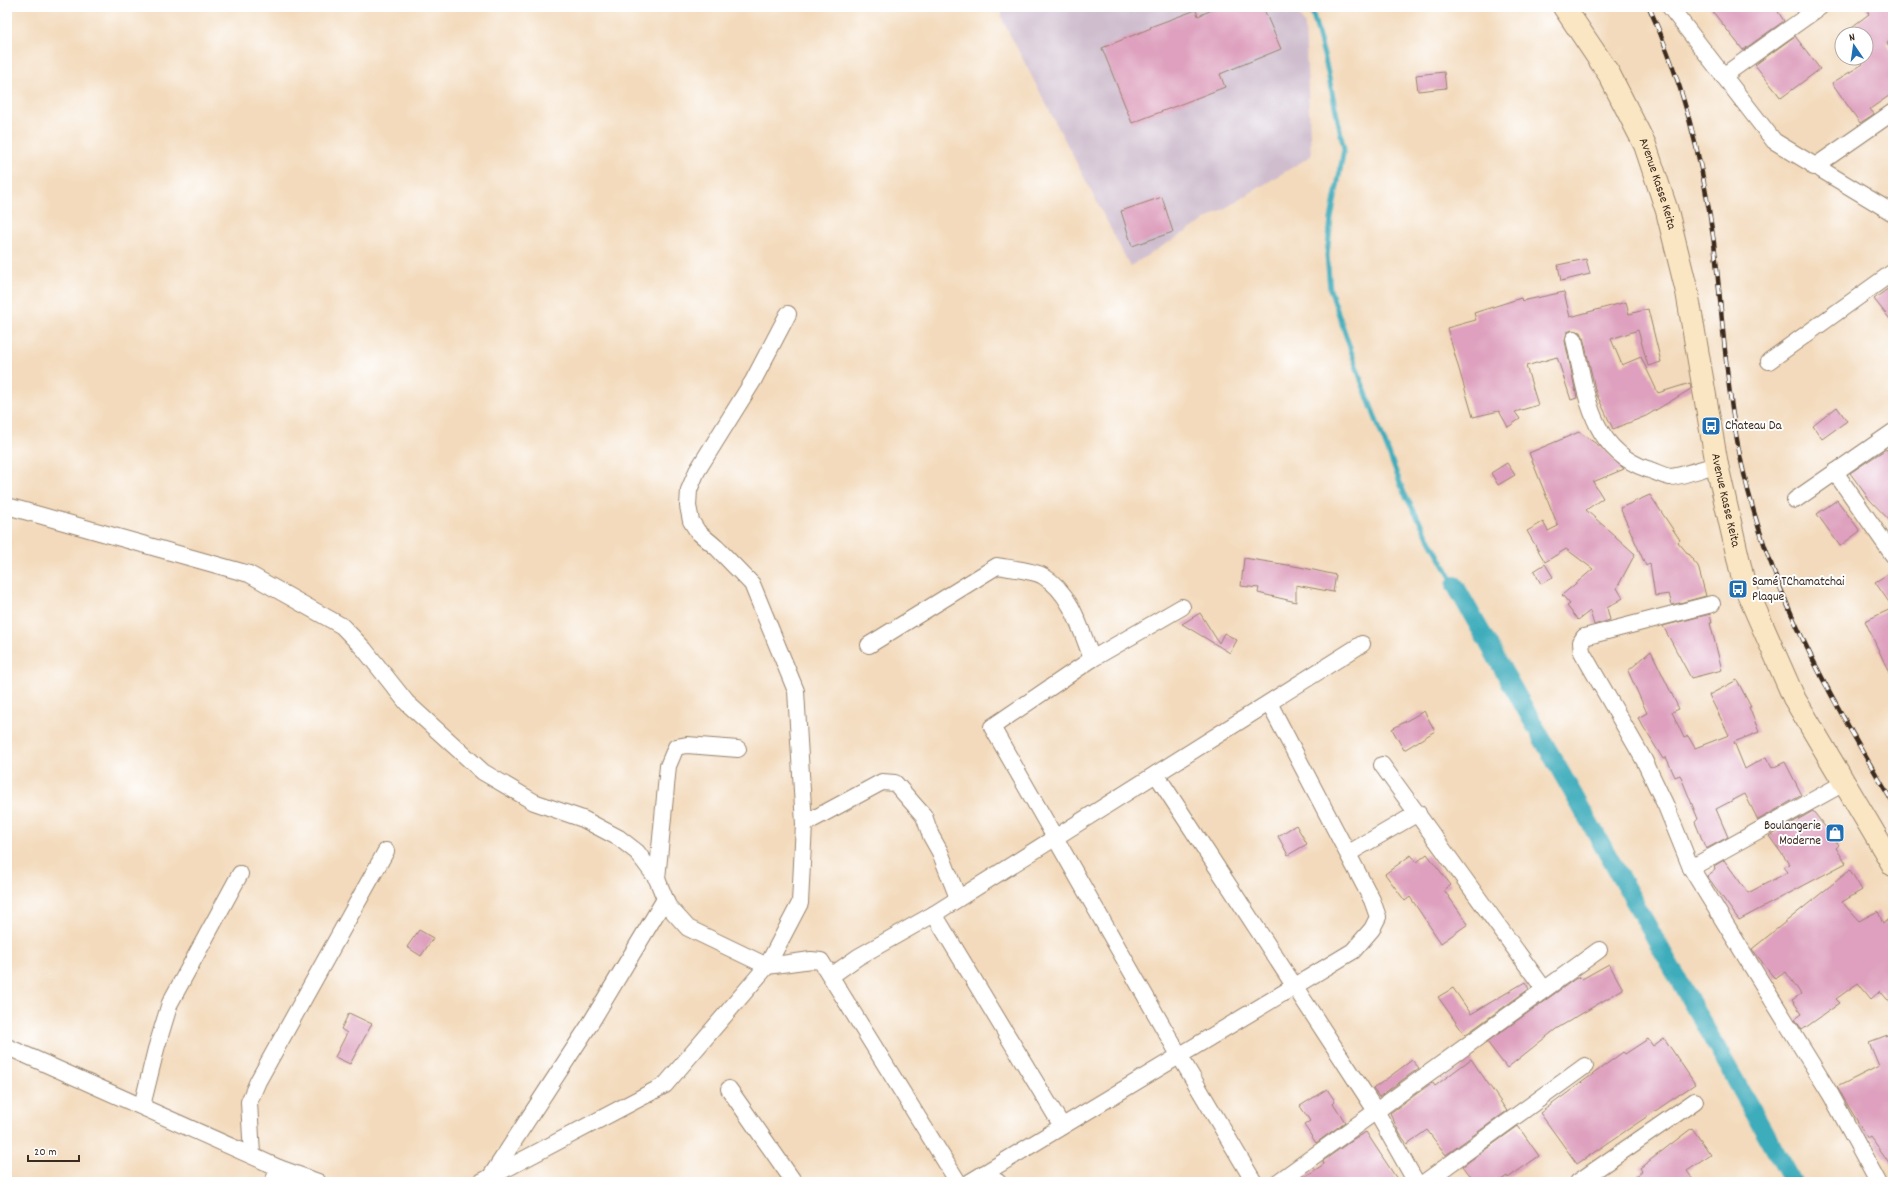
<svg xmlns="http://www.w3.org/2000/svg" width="1900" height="1189" viewBox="0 0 1900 1189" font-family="Dekko,sans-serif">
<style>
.industrial{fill:#cfbdce}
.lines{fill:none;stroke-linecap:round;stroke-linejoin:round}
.stream{stroke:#3eacbb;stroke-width:5}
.canal{stroke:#3eacbb;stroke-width:18}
.building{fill:#dea0be}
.minor-casing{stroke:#97826d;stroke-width:18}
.secondary-casing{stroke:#97826d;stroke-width:24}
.minor{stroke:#fff;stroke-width:16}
.secondary{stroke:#fbe6c4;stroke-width:22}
.rail-casing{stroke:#3b2a1e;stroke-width:4.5}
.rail{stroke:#fff;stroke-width:3;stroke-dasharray:9;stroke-linecap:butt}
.labels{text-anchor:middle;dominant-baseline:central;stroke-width:4;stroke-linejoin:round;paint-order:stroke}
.street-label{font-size:13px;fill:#3b2a1e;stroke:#fff}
.poi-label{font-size:13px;fill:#3b2a1e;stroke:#fff;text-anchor:start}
</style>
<rect width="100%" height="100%" fill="#fff"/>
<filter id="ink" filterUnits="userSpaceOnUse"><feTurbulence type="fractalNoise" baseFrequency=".025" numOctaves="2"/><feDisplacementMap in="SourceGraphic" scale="8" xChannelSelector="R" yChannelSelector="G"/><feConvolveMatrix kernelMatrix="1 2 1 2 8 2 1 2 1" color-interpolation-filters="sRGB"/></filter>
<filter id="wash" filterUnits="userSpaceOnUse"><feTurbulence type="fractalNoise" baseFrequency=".012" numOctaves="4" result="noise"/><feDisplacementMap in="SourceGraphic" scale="16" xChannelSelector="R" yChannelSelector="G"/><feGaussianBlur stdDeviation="0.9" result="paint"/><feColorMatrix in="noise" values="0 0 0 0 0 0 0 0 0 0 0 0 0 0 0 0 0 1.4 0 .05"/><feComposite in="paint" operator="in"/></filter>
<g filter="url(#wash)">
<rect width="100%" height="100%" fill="#f3dabc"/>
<!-- industrial -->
<path class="industrial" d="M 1001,7 L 1295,7 L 1305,25 L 1311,156 L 1130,266 L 1003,21 Z"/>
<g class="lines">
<!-- stream -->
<path class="stream" d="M 1311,7 L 1325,59 L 1344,149 L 1331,219 L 1327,255 L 1330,289 L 1361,380 L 1404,493 L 1455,585"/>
<!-- canal -->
<path class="canal" d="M 1455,585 L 1793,1182"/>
</g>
<g id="blocks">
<!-- building -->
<g class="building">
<path d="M 1219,7 L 1263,7 L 1281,49 L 1220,74 L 1225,87 L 1132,123 L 1102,48 L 1151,28 L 1150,27 L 1196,10 L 1198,16 Z"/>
<path d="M 1709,7 L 1775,7 L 1784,21 L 1743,50 Z"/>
<path d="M 1864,7 L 1893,7 L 1893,38 L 1887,43 L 1893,52 L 1893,93 L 1870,109 L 1874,114 L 1860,123 L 1832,83 L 1863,64 L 1862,63 L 1869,57 L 1868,55 L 1872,52 L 1866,43 L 1866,34 L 1859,34 L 1853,26 L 1869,14 Z"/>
<path d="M 1795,36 L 1820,69 L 1781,98 L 1755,65 Z"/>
<path d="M 1444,72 L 1446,88 L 1418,91 L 1416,75 Z"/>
<path d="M 1162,197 L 1173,232 L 1132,246 L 1121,211 Z"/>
<path d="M 1586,259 L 1590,274 L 1561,281 L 1558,265 Z"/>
<path d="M 1893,285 L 1893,323 L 1874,299 Z"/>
<path d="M 1564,292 L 1570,317 L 1626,302 L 1629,314 L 1648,309 L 1661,362 L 1648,366 L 1638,330 L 1611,339 L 1622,365 L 1641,357 L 1658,393 L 1690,383 L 1691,389 L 1646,416 L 1613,429 L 1596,393 L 1583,337 L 1581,332 L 1572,330 L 1567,332 L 1565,341 L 1577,398 L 1571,400 L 1557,357 L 1526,366 L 1538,405 L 1515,412 L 1520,419 L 1508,427 L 1499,411 L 1473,417 L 1447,328 L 1476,320 L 1474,313 L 1496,306 L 1521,298 L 1522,301 Z"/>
<path d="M 1837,407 L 1847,421 L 1822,439 L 1813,426 Z"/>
<path d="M 1579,432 L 1601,447 L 1624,469 L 1593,482 L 1603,498 L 1586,510 L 1635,554 L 1617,588 L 1623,598 L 1607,608 L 1610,620 L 1594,625 L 1590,611 L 1578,620 L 1567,606 L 1570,604 L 1562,595 L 1593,569 L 1566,549 L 1545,562 L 1527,531 L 1543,522 L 1548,531 L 1558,526 L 1529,453 Z"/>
<path d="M 1886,449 L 1893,458 L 1893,524 L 1869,499 L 1850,473 Z"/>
<path d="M 1507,463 L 1515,475 L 1498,485 L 1491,473 Z"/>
<path d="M 1650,495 L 1680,540 L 1678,542 L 1698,566 L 1706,596 L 1672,605 L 1669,594 L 1655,596 L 1650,563 L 1646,566 L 1620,508 Z"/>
<path d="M 1837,500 L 1860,531 L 1840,546 L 1817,514 Z"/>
<path d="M 1244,558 L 1300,567 L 1336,575 L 1333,592 L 1296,585 L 1296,602 L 1258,593 L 1259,588 L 1241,586 Z"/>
<path d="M 1545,564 L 1553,577 L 1541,584 L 1534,571 Z"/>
<path d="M 1893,571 L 1893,681 L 1865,621 L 1893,608 L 1875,582 Z"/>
<path d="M 1200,613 L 1219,643 L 1224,633 L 1237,640 L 1230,653 L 1182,624 Z"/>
<path d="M 1710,614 L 1712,623 L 1710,623 L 1722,670 L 1691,678 L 1663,626 Z"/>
<path d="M 1651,651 L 1679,709 L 1672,712 L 1684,738 L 1688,736 L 1695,748 L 1729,735 L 1709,695 L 1737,680 L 1751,707 L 1749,707 L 1759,732 L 1734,742 L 1745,769 L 1766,757 L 1772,768 L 1785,762 L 1802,795 L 1758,820 L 1745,794 L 1716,809 L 1728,837 L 1706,849 L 1695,822 L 1698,819 L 1680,775 L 1675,777 L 1666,757 L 1663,759 L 1638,718 L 1647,713 L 1628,671 Z"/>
<path d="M 1424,711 L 1435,731 L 1404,750 L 1392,729 Z"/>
<path d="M 1813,811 L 1839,845 L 1836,848 L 1846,863 L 1739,920 L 1707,876 L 1715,870 L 1714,866 L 1724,860 L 1748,893 L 1788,872 L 1784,867 L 1789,864 L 1769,836 Z"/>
<path d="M 1296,825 L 1307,844 L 1288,855 L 1278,836 Z"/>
<path d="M 1427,854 L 1451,885 L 1444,890 L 1468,924 L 1441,943 L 1410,897 L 1405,901 L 1385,874 L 1411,855 L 1417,862 Z"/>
<path d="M 1850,870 L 1862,890 L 1842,902 L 1859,921 L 1878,911 L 1883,924 L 1893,916 L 1893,1006 L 1880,991 L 1871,999 L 1858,983 L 1836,999 L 1840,1003 L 1802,1030 L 1795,1019 L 1802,1014 L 1792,1000 L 1801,994 L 1786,972 L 1775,979 L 1752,949 Z"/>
<path d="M 419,930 L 433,938 L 421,956 L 407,947 Z"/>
<path d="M 1609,964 L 1623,989 L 1556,1029 L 1507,1068 L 1487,1042 L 1575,979 L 1580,977 L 1582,979 Z"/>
<path d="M 1525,982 L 1529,989 L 1465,1035 L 1438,997 L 1453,988 L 1471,1014 Z"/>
<path d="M 349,1013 L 372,1024 L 350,1064 L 335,1057 L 347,1033 L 341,1029 Z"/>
<path d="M 1893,1033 L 1893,1168 L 1871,1137 L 1868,1139 L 1837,1087 L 1879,1066 L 1869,1042 Z"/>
<path d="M 1664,1038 L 1695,1084 L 1577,1164 L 1540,1113 L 1623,1052 L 1625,1054 L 1648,1039 L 1653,1046 Z"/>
<path d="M 1471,1059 L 1507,1111 L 1446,1155 L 1427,1130 L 1407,1144 L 1400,1134 L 1390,1113 L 1430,1084 L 1433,1083 L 1435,1086 Z"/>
<path d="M 1412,1060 L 1419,1068 L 1379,1097 L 1373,1089 Z"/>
<path d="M 1327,1089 L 1335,1101 L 1333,1103 L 1345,1122 L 1316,1143 L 1304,1125 L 1310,1121 L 1300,1106 Z"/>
<path d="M 1518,1126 L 1539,1156 L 1508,1178 L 1507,1176 L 1498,1182 L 1475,1182 L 1463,1166 Z"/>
<path d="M 1692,1128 L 1711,1155 L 1687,1171 L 1695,1182 L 1628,1182 L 1642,1171 L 1640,1168 Z"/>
<path d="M 1366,1132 L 1399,1182 L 1297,1182 L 1324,1164 L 1323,1161 L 1355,1138 Z"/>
</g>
</g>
</g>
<g filter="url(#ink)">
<use href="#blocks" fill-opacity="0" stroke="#97826d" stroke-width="1"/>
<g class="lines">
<!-- minor casing -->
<g class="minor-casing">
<g id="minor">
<path d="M 1670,7 L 1774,141 L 1893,213"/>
<path d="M 1723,76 L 1820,7"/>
<path d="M 1814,167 L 1893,112"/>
<path d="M 1574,339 C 1586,390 1589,449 1647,469 C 1654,471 1663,476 1670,477 C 1679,477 1707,467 1717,465"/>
<path d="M 1769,361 L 1893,272"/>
<path d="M 1835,472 L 1893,555"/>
<path d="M 1795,500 L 1893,432"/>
<path d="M 7,506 L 249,574 L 342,626 L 364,649 L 407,703 L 483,772 L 534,802 L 583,819 L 619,838 L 637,852 L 657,879 L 668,906 L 688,928 L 767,966 L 811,960 L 821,961 L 958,1182"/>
<path d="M 1712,604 L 1584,637 L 1581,642 L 1582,652 L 1644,760 L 1666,806 L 1691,868 L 1831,1095 L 1878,1182"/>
<path d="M 1182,607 L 1092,659 L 992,727 L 1179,1055 L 1254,1182"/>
<path d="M 869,645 L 997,566 C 1008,568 1035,571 1043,576 C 1071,592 1081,630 1092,659"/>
<path d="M 1382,765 L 1544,989"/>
<path d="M 1156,774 L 1376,1111 L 1416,1182"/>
<path d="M 804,824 L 882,782 L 895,783 L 924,816 L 931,836 L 940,852 L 958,898"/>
<path d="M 1349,853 L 1418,813"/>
<path d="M 1691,868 L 1844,783"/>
<path d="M 657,879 L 668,766 L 676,747 L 687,745 L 738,749"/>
<path d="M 934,914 L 1062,1126"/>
<path d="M 831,976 L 858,957 L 934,914 L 1362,644"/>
<path d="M 10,1048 L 279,1168 L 318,1182"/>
<path d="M 729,1089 L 794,1182"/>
<path d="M 142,1106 L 156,1049 L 170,1003 L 240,874"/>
<path d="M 252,1155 L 249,1102 L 258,1081 L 386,851"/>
<path d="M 983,1174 L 998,1182"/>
<path d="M 491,1176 L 590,1024 L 665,899"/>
<path d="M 273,1182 L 279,1168"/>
<path d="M 481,1182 L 665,1085 L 767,966 L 800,903 L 804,824 L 796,691 L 752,584 L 717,548 L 698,532 L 691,521 L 688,506 L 689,490 L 697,471 L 753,381 L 788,314"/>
<path d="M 970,1182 L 1353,951 L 1372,929 L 1378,917 L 1372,900 L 1269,703"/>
<path d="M 1278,1182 L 1599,950"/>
<path d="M 1425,1182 L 1585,1066"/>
<path d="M 1578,1182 L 1695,1101"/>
</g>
</g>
<!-- secondary casing -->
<g class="secondary-casing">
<g id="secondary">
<path id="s1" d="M 1564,7 L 1609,74 L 1645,145 L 1667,211 L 1687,292 L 1717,465 L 1744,584 L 1794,698 L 1893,865"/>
</g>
</g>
<!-- minor -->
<use href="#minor" class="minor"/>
<!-- secondary -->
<use href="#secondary" class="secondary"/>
<!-- rail casing -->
<g class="rail-casing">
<path id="rail" d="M 1649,7 C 1683,82 1703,162 1714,243 C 1723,317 1726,392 1742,465 C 1769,590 1828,694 1893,803"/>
</g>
<!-- rail -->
<use href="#rail" class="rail"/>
</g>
</g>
<!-- icons -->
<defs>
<g id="bus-square" transform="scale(1)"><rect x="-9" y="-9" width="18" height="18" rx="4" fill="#1f6fb2" stroke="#fff"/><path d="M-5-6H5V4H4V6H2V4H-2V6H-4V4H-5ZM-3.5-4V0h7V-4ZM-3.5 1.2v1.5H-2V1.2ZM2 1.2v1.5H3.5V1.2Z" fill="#fff"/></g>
<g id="shop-square" transform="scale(1)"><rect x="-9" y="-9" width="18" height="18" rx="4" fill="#1f6fb2" stroke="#fff"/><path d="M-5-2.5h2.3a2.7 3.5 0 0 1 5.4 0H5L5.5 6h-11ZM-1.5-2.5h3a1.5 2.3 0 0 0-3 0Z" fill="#fff"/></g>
</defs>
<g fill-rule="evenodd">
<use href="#bus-square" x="1711" y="426"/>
<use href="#bus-square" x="1738" y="589"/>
<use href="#shop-square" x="1835" y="833"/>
</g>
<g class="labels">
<!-- street labels -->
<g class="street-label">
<text stroke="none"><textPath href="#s1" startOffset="201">Avenue Kasse Keita</textPath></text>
<text stroke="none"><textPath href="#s1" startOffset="525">Avenue Kasse Keita</textPath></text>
</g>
<!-- poi labels -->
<g class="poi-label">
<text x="1725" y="426">Chateau Da</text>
<text x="1752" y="582">Samé TChamatchai<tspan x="1752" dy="15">Plaque</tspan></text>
<text x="1821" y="826" text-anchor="end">Boulangerie<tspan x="1821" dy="15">Moderne</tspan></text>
</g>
</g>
<!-- margin -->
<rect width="1900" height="1189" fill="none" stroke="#fff" stroke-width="24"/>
<!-- north arrow -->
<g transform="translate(1854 46) rotate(347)"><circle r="19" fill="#ffffff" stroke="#b1aaa5"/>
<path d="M0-3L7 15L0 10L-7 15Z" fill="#1f6fb2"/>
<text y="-6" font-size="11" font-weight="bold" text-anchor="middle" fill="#3b2a1e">N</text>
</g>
<!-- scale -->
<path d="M28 1155v6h51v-6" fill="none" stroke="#3b2a1e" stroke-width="2"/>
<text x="34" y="1155" font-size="12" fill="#3b2a1e" stroke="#ffffff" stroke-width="3" paint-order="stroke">20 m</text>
</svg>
